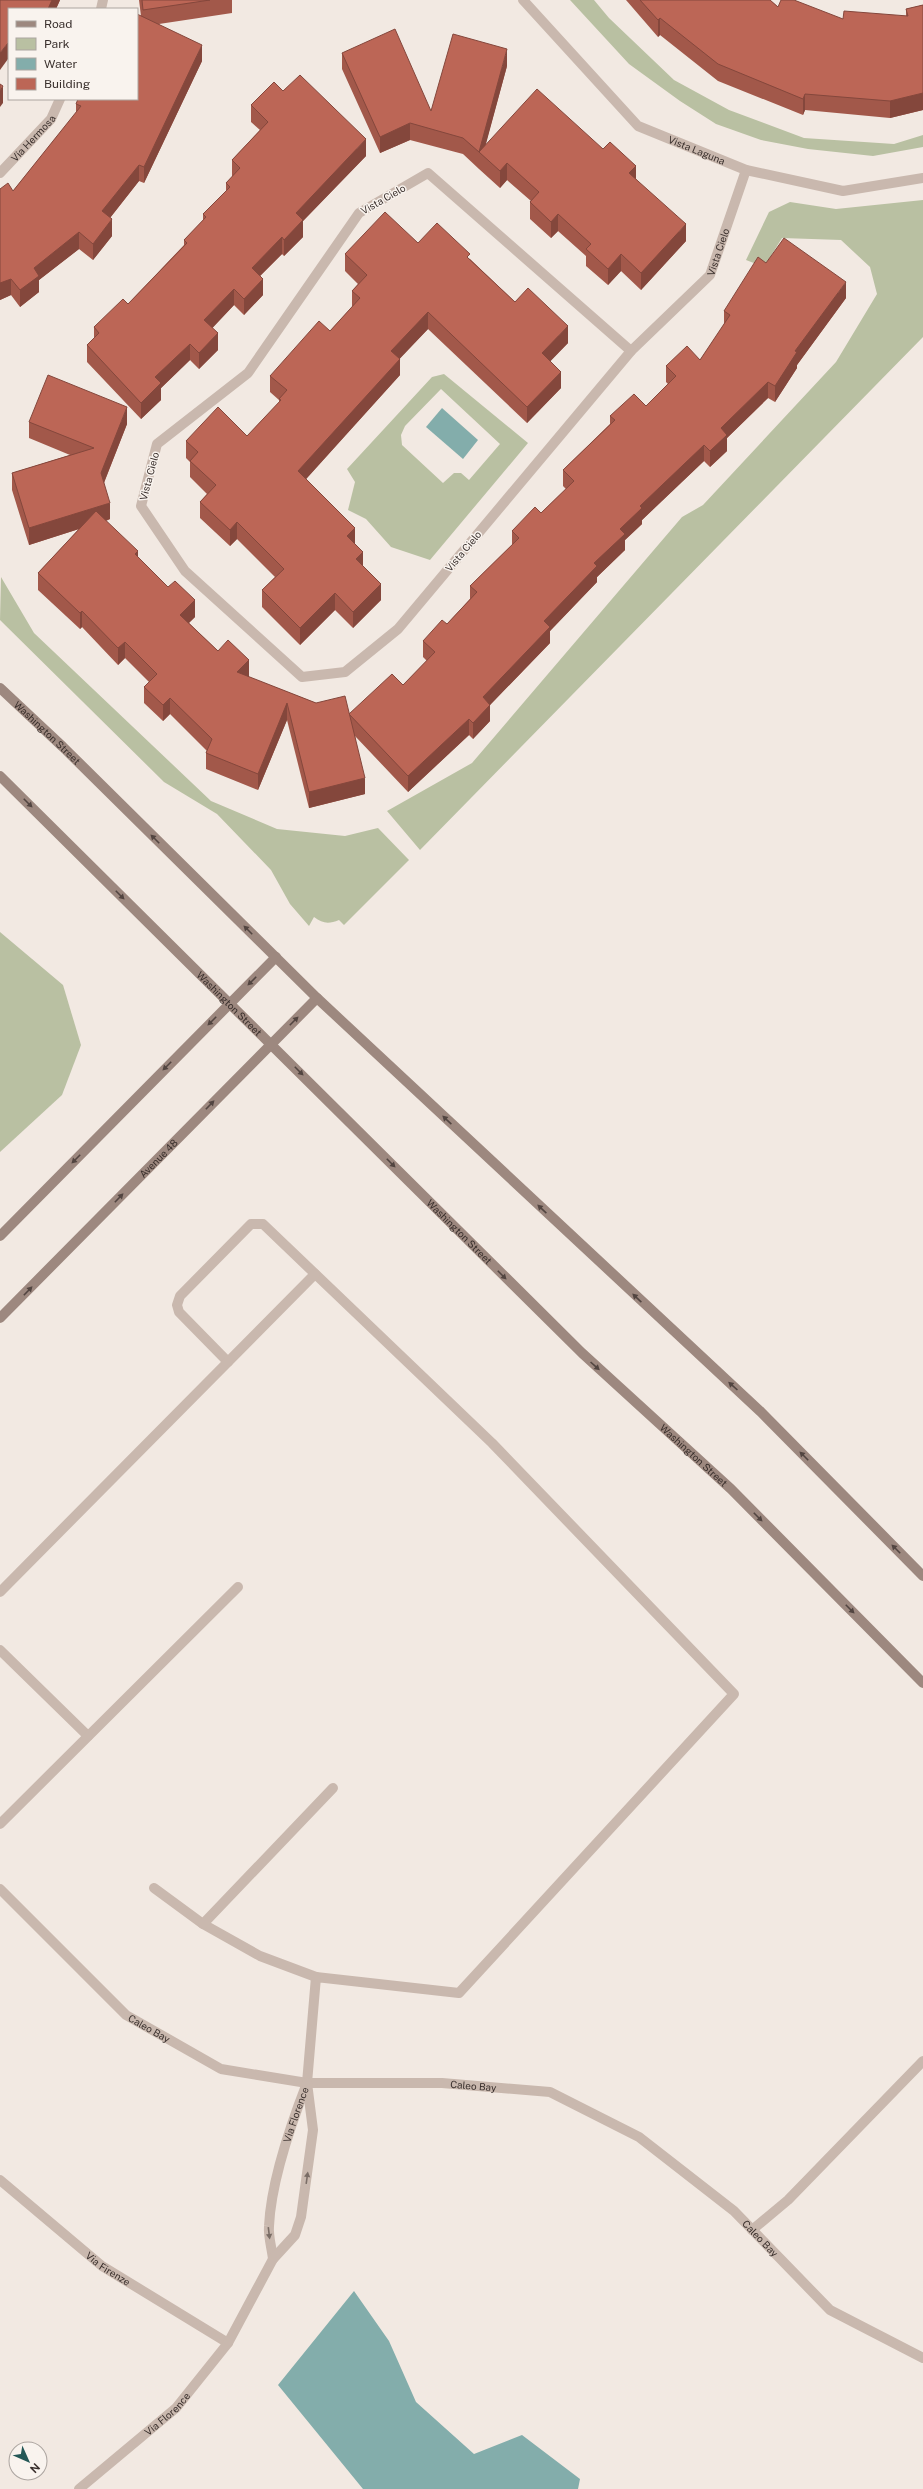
<svg xmlns="http://www.w3.org/2000/svg" width="923" height="2489" viewBox="0 0 923 2489" font-family="'Public Sans',sans-serif">
<style>
.green{fill:#b9c0a2;fill-rule:evenodd}
.water{fill:#83adab}
.lines{fill:none;stroke-linecap:round;stroke-linejoin:round}
.lane{stroke:#c9b8ae;stroke-width:10}
.street{stroke:#c9b8ae;stroke-width:10}
.secondary{stroke:#9d887f;stroke-width:10}
.wall{fill:#a2584a}
.shaded-wall{fill:#84473c}
.building{fill:#bc6656;stroke:#84473c}
.oneway{fill:#524541}
.oneway2{fill:#7a6d66}
.labels{text-anchor:middle;dominant-baseline:central;stroke-width:3;stroke-linejoin:round;paint-order:stroke}
.street-label{font-size:10px;fill:#392f2c;stroke:#f9f3ee}
</style>
<rect width="100%" height="100%" fill="#f2e9e2"/>
<!-- green -->
<g class="green">
<path d="M 570,0 L 594,0 L 609,18 L 674,80 L 729,110 L 804,138 L 894,144 L 923,135 L 923,147 L 873,156 L 808,149 L 761,140 L 716,124 L 680,101 L 629,64 Z"/>
<path d="M 923,200 L 923,337 L 420,850 L 387,811 L 472,763 L 682,517 L 703,505 L 836,362 L 877,294 L 870,267 L 841,240 L 782,238 L 764,267 L 746,260 L 769,212 L 790,202 L 836,209 Z"/>
<path d="M 444,374 L 528,443 L 430,560 L 391,547 L 366,519 L 348,510 L 355,482 L 347,469 L 432,377 ZM 441,389 L 500,444 L 469,480 L 461,473 L 454,473 L 443,483 L 402,445 L 401,435 L 405,426 Z"/>
<path d="M 1,577 L 34,633 L 211,801 L 277,829 L 345,836 L 378,828 L 409,860 L 344,925 L 339,920 C 329,924 323,924 314,917 L 309,926 L 290,904 L 271,870 L 217,814 L 164,782 L 0,620 Z"/>
<path d="M 0,932 L 63,985 L 81,1045 L 62,1095 L 0,1152 Z"/>
</g>
<!-- water -->
<g class="water">
<path d="M 442,408 L 478,440 L 463,459 L 426,427 Z"/>
<path d="M 354,2291 L 389,2341 L 416,2402 L 474,2454 L 522,2435 L 580,2479 L 578,2489 L 363,2489 L 278,2385 Z"/>
</g>
<g class="lines">
<!-- lane -->
<g class="lane">
<path d="M 228,1362 L 179,1312 L 177,1305 L 180,1296 L 251,1224 L 263,1224 L 492,1443 L 734,1694 L 459,1993 L 316,1977 L 307,2083"/>
<path d="M 0,1592 L 315,1274"/>
<path d="M 0,1650 L 88,1736"/>
<path d="M 0,1824 L 238,1587"/>
<path d="M 154,1888 L 203,1924 L 260,1956 L 316,1977"/>
<path d="M 203,1924 L 333,1788"/>
<path d="M 752,2230 L 788,2200 L 923,2061"/>
</g>
<!-- street -->
<g class="street">
<path id="s1" d="M 523,0 L 638,126 L 746,170 L 843,191 L 923,178"/>
<path d="M 101,9 L 103,0"/>
<path id="s2" d="M 0,173 L 51,119 L 60,99"/>
<path d="M 428,173 L 631,351 L 398,629 L 345,672 L 302,677 L 185,571 L 141,506 L 157,444 L 248,373 L 359,213 Z"/>
<path id="s3" d="M 631,351 L 710,275 L 746,170"/>
<path id="s4" d="M 0,1889 L 126,2015 L 221,2069 L 307,2083 L 442,2083 L 550,2092 L 639,2137 L 734,2211 L 830,2310 L 923,2358"/>
<path id="s5" d="M 0,2180 L 102,2266 L 228,2343"/>
<path id="s6" d="M 273,2259 C 272,2249 268,2236 269,2226 C 271,2182 291,2124 307,2083"/>
<path id="s7" d="M 79,2489 L 176,2408 L 228,2343 L 273,2259 L 295,2235 L 301,2217 L 313,2130 L 307,2083"/>
</g>
<!-- secondary -->
<g class="secondary">
<path id="s8" d="M 0,688 L 63,747 L 317,998 L 761,1412 L 923,1576"/>
<path id="s9" d="M 0,776 L 582,1353 L 731,1489 L 923,1683"/>
<path d="M 0,1236 L 276,957"/>
<path id="s10" d="M 0,1318 L 317,998"/>
</g>
</g>
<!-- wall -->
<g class="wall">
<path d="M 0,0 L 60,0 L 56,9 L 9,9 L 9,60 L 8,59 Z"/>
<path d="M 139,0 L 232,0 L 232,13 L 159,24 L 202,61 L 144,183 L 139,181 L 110,218 L 112,236 L 93,260 L 79,249 L 39,280 L 39,292 L 20,307 L 11,295 L 0,300 L 0,189 L 13,191 L 76,113 L 76,104 L 137,99 L 141,16 Z"/>
<path d="M 626,0 L 770,0 L 778,7 L 843,19 L 906,16 L 906,9 L 923,5 L 923,110 L 890,118 L 805,110 L 803,115 L 718,81 L 660,35 L 658,37 Z"/>
<path d="M 342,53 L 431,111 L 507,66 L 485,146 L 636,179 L 686,241 L 641,290 L 621,271 L 608,285 L 586,266 L 586,256 L 558,231 L 551,238 L 530,219 L 530,202 L 531,201 L 507,180 L 500,188 L 479,169 L 479,166 L 479,169 L 463,154 L 410,140 L 380,153 L 342,69 Z"/>
<path d="M 283,91 L 366,156 L 303,221 L 303,237 L 284,256 L 282,254 L 260,276 L 263,295 L 244,315 L 234,305 L 212,328 L 218,350 L 199,369 L 190,360 L 161,388 L 161,400 L 141,419 L 87,362 L 87,345 L 94,338 L 94,327 L 128,304 L 184,245 L 184,240 L 203,221 L 203,214 L 226,191 L 226,183 L 232,177 L 232,160 L 260,130 L 251,122 L 251,105 Z"/>
<path d="M 418,243 L 470,259 L 515,302 L 568,343 L 550,361 L 561,388 L 527,423 L 428,329 L 400,358 L 400,375 L 306,479 L 355,544 L 363,566 L 381,600 L 353,628 L 335,610 L 300,645 L 262,607 L 262,590 L 275,577 L 237,539 L 230,546 L 200,518 L 200,502 L 207,494 L 190,477 L 190,462 L 186,458 L 186,441 L 247,436 L 279,403 L 279,400 L 270,392 L 270,376 L 330,331 L 352,307 L 352,291 L 358,284 L 345,271 L 345,254 Z"/>
<path d="M 766,263 L 846,298 L 797,365 L 797,368 L 775,402 L 768,398 L 727,438 L 727,451 L 710,467 L 704,461 L 642,520 L 642,524 L 625,540 L 625,550 L 597,577 L 597,582 L 550,631 L 550,643 L 490,705 L 490,721 L 473,739 L 469,735 L 408,792 L 355,736 L 365,794 L 309,808 L 287,720 L 258,790 L 206,769 L 206,753 L 207,751 L 170,714 L 163,721 L 144,703 L 144,687 L 149,682 L 125,658 L 118,665 L 82,627 L 80,629 L 38,590 L 38,573 L 79,529 L 29,545 L 12,490 L 12,473 L 70,455 L 29,438 L 29,422 L 127,424 L 104,483 L 110,519 L 106,521 L 138,557 L 195,617 L 189,623 L 218,651 L 249,677 L 316,703 L 349,714 L 403,685 L 427,661 L 423,657 L 423,641 L 447,624 L 470,599 L 470,586 L 512,545 L 512,531 L 541,513 L 566,489 L 563,486 L 563,470 L 610,424 L 610,416 L 646,406 L 668,384 L 666,382 L 666,366 L 700,360 L 724,325 L 724,311 Z"/>
</g>
<!-- shaded-wall -->
<g class="shaded-wall">
<path d="M 52,0 L 60,0 L 56,9 L 48,9 Z"/>
<path d="M 660,18 L 660,35 L 658,37 L 658,20 Z"/>
<path d="M 8,43 L 8,59 L 0,70 L 0,53 Z"/>
<path d="M 202,45 L 202,61 L 144,183 L 144,167 Z"/>
<path d="M 507,49 L 507,66 L 483,155 L 479,152 L 479,169 L 479,152 Z"/>
<path d="M 3,86 L 3,103 L 0,107 L 0,91 Z"/>
<path d="M 923,93 L 923,110 L 890,118 L 890,101 Z"/>
<path d="M 805,94 L 805,110 L 803,115 L 803,99 Z"/>
<path d="M 410,123 L 410,140 L 380,153 L 380,137 Z"/>
<path d="M 366,139 L 366,156 L 303,221 L 303,237 L 284,256 L 284,240 L 296,213 Z"/>
<path d="M 507,163 L 507,180 L 500,188 L 500,171 Z"/>
<path d="M 139,165 L 139,181 L 102,228 L 102,211 Z"/>
<path d="M 636,166 L 636,182 L 629,173 Z"/>
<path d="M 558,214 L 558,231 L 551,238 L 551,222 Z"/>
<path d="M 112,219 L 112,236 L 93,260 L 93,244 Z"/>
<path d="M 686,224 L 686,241 L 641,290 L 641,273 Z"/>
<path d="M 79,232 L 79,249 L 39,280 L 39,292 L 20,307 L 20,290 L 34,268 Z"/>
<path d="M 282,237 L 282,254 L 252,284 L 252,268 Z"/>
<path d="M 621,254 L 621,271 L 608,285 L 608,269 Z"/>
<path d="M 11,279 L 11,295 L 0,300 L 0,283 Z"/>
<path d="M 263,279 L 263,295 L 244,315 L 244,299 Z"/>
<path d="M 846,282 L 846,298 L 797,365 L 797,368 L 775,402 L 775,386 L 795,351 Z"/>
<path d="M 234,289 L 234,305 L 204,337 L 204,320 Z"/>
<path d="M 428,312 L 428,329 L 391,368 L 391,351 Z"/>
<path d="M 568,326 L 568,343 L 542,370 L 542,353 Z"/>
<path d="M 218,333 L 218,350 L 199,369 L 199,353 Z"/>
<path d="M 190,344 L 190,360 L 161,388 L 161,400 L 141,419 L 141,403 L 155,377 Z"/>
<path d="M 400,359 L 400,375 L 298,488 L 298,471 Z"/>
<path d="M 561,372 L 561,388 L 527,423 L 527,407 Z"/>
<path d="M 768,382 L 768,398 L 727,438 L 727,451 L 710,467 L 710,451 L 721,428 Z"/>
<path d="M 127,407 L 127,424 L 101,490 L 101,473 Z"/>
<path d="M 704,445 L 704,461 L 642,520 L 642,524 L 625,540 L 625,550 L 597,577 L 597,582 L 550,631 L 550,643 L 490,705 L 490,721 L 473,739 L 473,723 L 483,697 L 544,621 L 594,563 L 620,529 L 640,506 Z"/>
<path d="M 110,503 L 110,519 L 29,545 L 29,528 Z"/>
<path d="M 237,522 L 237,539 L 230,546 L 230,530 Z"/>
<path d="M 355,528 L 355,545 L 347,536 Z"/>
<path d="M 138,551 L 138,568 L 135,554 Z"/>
<path d="M 363,552 L 363,569 L 356,559 Z"/>
<path d="M 381,584 L 381,600 L 353,628 L 353,612 Z"/>
<path d="M 335,593 L 335,610 L 300,645 L 300,628 Z"/>
<path d="M 195,600 L 195,617 L 180,631 L 180,615 Z"/>
<path d="M 82,611 L 82,627 L 80,629 L 80,613 Z"/>
<path d="M 125,642 L 125,658 L 118,665 L 118,648 Z"/>
<path d="M 249,660 L 249,677 L 237,672 Z"/>
<path d="M 170,698 L 170,714 L 163,721 L 163,705 Z"/>
<path d="M 287,703 L 287,720 L 258,790 L 258,774 Z"/>
<path d="M 469,719 L 469,735 L 408,792 L 408,776 Z"/>
<path d="M 365,778 L 365,794 L 309,808 L 309,792 Z"/>
</g>
<!-- building -->
<g class="building">
<path d="M 0,0 L 52,0 L 48,9 L 9,9 L 9,43 L 8,43 L 0,53 Z"/>
<path d="M 142,0 L 210,0 L 143,10 Z"/>
<path d="M 640,0 L 770,0 L 778,7 L 781,0 L 794,0 L 843,19 L 844,11 L 908,16 L 906,9 L 923,5 L 923,93 L 890,101 L 805,94 L 803,99 L 718,64 L 660,18 L 658,20 Z"/>
<path d="M 137,14 L 202,45 L 144,167 L 139,165 L 102,211 L 112,219 L 93,244 L 79,232 L 34,268 L 39,276 L 20,290 L 11,279 L 0,283 L 0,189 L 8,183 L 13,191 L 81,106 L 76,104 L 78,99 L 137,99 Z"/>
<path d="M 395,29 L 431,111 L 453,34 L 507,49 L 479,152 L 463,138 L 410,123 L 380,137 L 342,53 Z"/>
<path d="M 300,75 L 366,139 L 296,213 L 303,220 L 284,240 L 282,237 L 252,268 L 263,279 L 244,299 L 234,289 L 204,320 L 218,333 L 199,353 L 190,344 L 155,377 L 161,383 L 141,403 L 87,345 L 99,333 L 94,327 L 123,299 L 128,304 L 187,243 L 184,240 L 206,217 L 203,214 L 230,187 L 226,183 L 240,168 L 232,160 L 268,122 L 251,105 L 274,82 L 283,91 Z"/>
<path d="M 0,84 L 3,86 L 0,91 Z"/>
<path d="M 537,89 L 603,149 L 610,142 L 636,166 L 629,173 L 686,224 L 641,273 L 621,254 L 608,269 L 586,249 L 591,244 L 558,214 L 551,222 L 530,202 L 539,192 L 507,163 L 500,171 L 479,152 Z"/>
<path d="M 385,212 L 418,243 L 437,223 L 470,254 L 467,257 L 515,302 L 528,288 L 568,326 L 542,353 L 561,372 L 527,407 L 428,312 L 391,351 L 400,359 L 298,471 L 355,528 L 347,536 L 363,552 L 356,559 L 381,584 L 353,612 L 335,593 L 300,628 L 262,590 L 284,569 L 237,522 L 230,530 L 200,502 L 216,485 L 190,461 L 198,452 L 186,441 L 218,407 L 247,436 L 281,400 L 279,399 L 287,390 L 270,376 L 319,321 L 330,331 L 360,298 L 352,291 L 367,275 L 345,254 Z"/>
<path d="M 784,238 L 846,282 L 795,351 L 797,352 L 775,386 L 768,382 L 721,428 L 727,435 L 710,451 L 704,445 L 640,506 L 642,508 L 620,529 L 625,534 L 594,563 L 597,566 L 544,621 L 550,627 L 483,697 L 490,705 L 473,723 L 469,719 L 408,776 L 349,714 L 392,674 L 403,685 L 435,652 L 423,641 L 442,620 L 447,624 L 477,592 L 470,586 L 519,538 L 512,531 L 535,507 L 541,513 L 574,481 L 563,470 L 615,420 L 610,416 L 634,394 L 646,406 L 676,376 L 666,366 L 687,346 L 700,360 L 730,315 L 724,311 L 758,257 L 766,263 Z"/>
<path d="M 48,375 L 127,407 L 101,473 L 110,503 L 29,528 L 12,473 L 94,448 L 29,422 Z"/>
<path d="M 96,511 L 138,551 L 135,554 L 168,587 L 175,581 L 195,600 L 180,615 L 218,651 L 228,640 L 249,660 L 237,672 L 316,703 L 345,696 L 365,778 L 309,792 L 287,703 L 258,774 L 206,753 L 212,739 L 170,698 L 163,705 L 144,687 L 157,674 L 125,642 L 118,648 L 82,611 L 80,613 L 38,573 Z"/>
</g>
<!-- one-way arrows -->
<defs><path id="oneway-solid" d="M-6-.8H1V-3.2L6.5 0L1 3.2V.8H-6Z"/></defs>
<g class="oneway">
<use href="#oneway-solid" transform="translate(28 803) rotate(45)"/>
<use href="#oneway-solid" transform="translate(155 839) rotate(-135)"/>
<use href="#oneway-solid" transform="translate(120 895) rotate(45)"/>
<use href="#oneway-solid" transform="translate(248 930) rotate(-135)"/>
<use href="#oneway-solid" transform="translate(252 981) rotate(135)"/>
<use href="#oneway-solid" transform="translate(212 1021) rotate(135)"/>
<use href="#oneway-solid" transform="translate(294 1021) rotate(-45)"/>
<use href="#oneway-solid" transform="translate(167 1066) rotate(135)"/>
<use href="#oneway-solid" transform="translate(299 1071) rotate(45)"/>
<use href="#oneway-solid" transform="translate(210 1105) rotate(-46)"/>
<use href="#oneway-solid" transform="translate(447 1120) rotate(-137)"/>
<use href="#oneway-solid" transform="translate(76 1159) rotate(135)"/>
<use href="#oneway-solid" transform="translate(391 1163) rotate(45)"/>
<use href="#oneway-solid" transform="translate(119 1198) rotate(-46)"/>
<use href="#oneway-solid" transform="translate(542 1209) rotate(-137)"/>
<use href="#oneway-solid" transform="translate(502 1275) rotate(45)"/>
<use href="#oneway-solid" transform="translate(28 1291) rotate(-46)"/>
<use href="#oneway-solid" transform="translate(637 1298) rotate(-137)"/>
<use href="#oneway-solid" transform="translate(595 1366) rotate(42)"/>
<use href="#oneway-solid" transform="translate(733 1386) rotate(-138)"/>
<use href="#oneway-solid" transform="translate(804 1456) rotate(-135)"/>
<use href="#oneway-solid" transform="translate(758 1517) rotate(45)"/>
<use href="#oneway-solid" transform="translate(896 1549) rotate(-135)"/>
<use href="#oneway-solid" transform="translate(850 1609) rotate(45)"/>
</g>
<g class="oneway2">
<use href="#oneway-solid" transform="translate(307 2178) rotate(-82)"/>
<use href="#oneway-solid" transform="translate(269 2233) rotate(83)"/>
</g>
<g class="labels">
<!-- street labels -->
<g class="street-label">
<text stroke="none"><textPath href="#s2" startOffset="48">Via Hermosa</textPath></text>
<text stroke="none"><textPath href="#s1" startOffset="234">Vista Laguna</textPath></text>
<text transform="translate(383 199) rotate(-30)">Vista Cielo</text>
<text stroke="none"><textPath href="#s3" startOffset="134">Vista Cielo</textPath></text>
<text transform="translate(149 476) rotate(-75)">Vista Cielo</text>
<text transform="translate(463 551) rotate(-50)">Vista Cielo</text>
<text stroke="none"><textPath href="#s8" startOffset="65">Washington Street</textPath></text>
<text stroke="none"><textPath href="#s9" startOffset="323">Washington Street</textPath></text>
<text stroke="none"><textPath href="#s10" startOffset="225">Avenue 48</textPath></text>
<text stroke="none"><textPath href="#s9" startOffset="647">Washington Street</textPath></text>
<text stroke="none"><textPath href="#s9" startOffset="971">Washington Street</textPath></text>
<text stroke="none"><textPath href="#s4" startOffset="205">Caleo Bay</textPath></text>
<text stroke="none"><textPath href="#s4" startOffset="541">Caleo Bay</textPath></text>
<text stroke="none"><textPath href="#s6" startOffset="148">Via Florence</textPath></text>
<text stroke="none"><textPath href="#s4" startOffset="876">Caleo Bay</textPath></text>
<text stroke="none"><textPath href="#s5" startOffset="140">Via Firenze</textPath></text>
<text stroke="none"><textPath href="#s7" startOffset="116">Via Florence</textPath></text>
</g>
</g>
<!-- legend -->
<rect x="8" y="8" width="130" height="92" fill="#f9f3ee" stroke="#aca5a0"/>
<rect x="16" y="21" width="20" height="6" fill="#9d887f" stroke="#aca5a0"/>
<text x="44" y="28" font-size="12" fill="#392f2c">Road</text>
<rect x="16" y="38" width="20" height="12" fill="#b9c0a2" stroke="#aca5a0"/>
<text x="44" y="48" font-size="12" fill="#392f2c">Park</text>
<rect x="16" y="58" width="20" height="12" fill="#83adab" stroke="#aca5a0"/>
<text x="44" y="68" font-size="12" fill="#392f2c">Water</text>
<rect x="16" y="78" width="20" height="12" fill="#bc6656" stroke="#aca5a0"/>
<text x="44" y="88" font-size="12" fill="#392f2c">Building</text>
<!-- north arrow -->
<g transform="translate(28 2461) rotate(135)"><circle r="19" fill="#f9f3ee" stroke="#aca5a0"/>
<path d="M0-3L7 15L0 10L-7 15Z" fill="#245756"/>
<text y="-6" font-size="11" font-weight="bold" text-anchor="middle" fill="#392f2c">N</text>
</g>
</svg>
